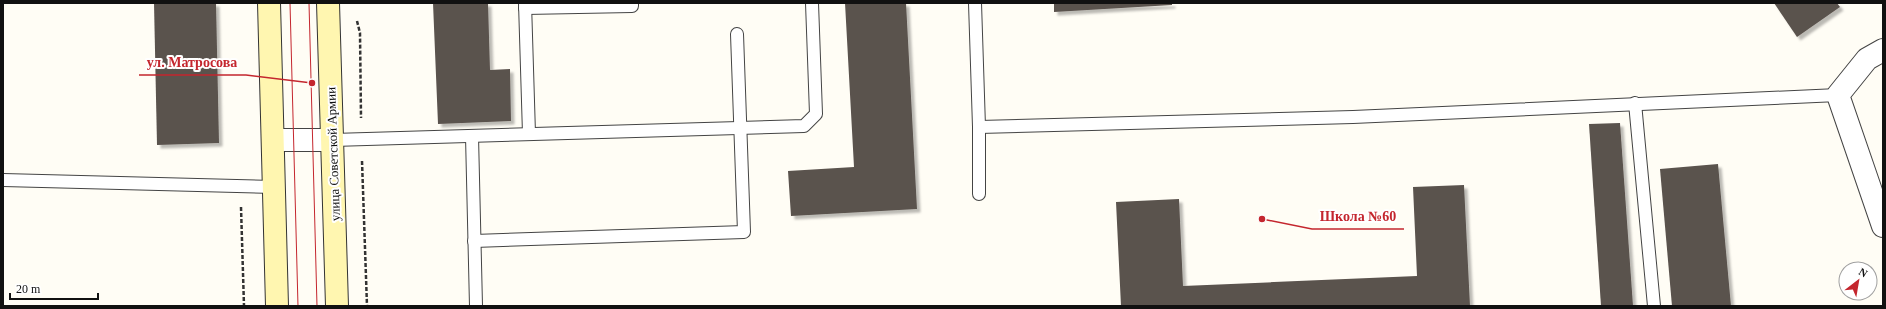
<svg xmlns="http://www.w3.org/2000/svg" width="1886" height="309" viewBox="0 0 1886 309" font-family="'Times New Roman',serif">
<style>
.building{fill:#5a524d;filter:url(#shadow)}
.lines{fill:none;stroke-linecap:round;stroke-linejoin:round}
.service-casing{stroke:#444;stroke-width:14}
.minor-casing{stroke:#444;stroke-width:24}
.secondary-casing{stroke:#333;stroke-width:24}
.path{stroke:#333;stroke-width:2.5;stroke-dasharray:4 2;stroke-linecap:butt}
.service{stroke:#fff;stroke-width:12}
.minor{stroke:#fff;stroke-width:22}
.secondary{stroke:#fff6b0;stroke-width:22}
.tram{stroke:#c4262e;stroke-width:1}
.labels{text-anchor:middle;dominant-baseline:central;stroke-width:4;stroke-linejoin:round;paint-order:stroke}
.street-label{font-size:13px;fill:#111;stroke:#fff}
.leader{fill:none;stroke:#c4262e;stroke-width:1.5}
.callout-dot{fill:#c4262e;stroke:#fff;stroke-width:1.5}
.callout-label{font-size:14px;text-anchor:middle;font-weight:bold;fill:#c4262e;stroke:#fff;stroke-width:4;stroke-linejoin:round;paint-order:stroke}
</style>
<defs>
<filter id="shadow"><feDropShadow dx="3.5" dy="3.5" stdDeviation="1" flood-color="#0004"/></filter>
</defs>
<rect width="100%" height="100%" fill="#fffdf5"/>
<!-- building -->
<g class="building">
<path d="M 154,3 L 216,3 L 219,143 L 157,145 Z"/>
<path d="M 433,3 L 488,3 L 490,70 L 510,69 L 511,121 L 438,124 Z"/>
<path d="M 845,3 L 906,3 L 917,209 L 791,216 L 788,171 L 854,167 Z"/>
<path d="M 1054,3 L 1172,3 L 1172,5 L 1054,12 Z"/>
<path d="M 1774,3 L 1837,3 L 1840,7 L 1797,37 Z"/>
<path d="M 1620,123 L 1633,306 L 1601,306 L 1589,124 Z"/>
<path d="M 1718,164 L 1731,306 L 1672,306 L 1660,169 Z"/>
<path d="M 1464,185 L 1470,306 L 1121,306 L 1116,202 L 1179,199 L 1183,286 L 1417,276 L 1413,187 Z"/>
</g>
<g class="lines">
<!-- service casing -->
<g class="service-casing">
<g id="service">
<path d="M 525,3 L 529,134"/>
<path d="M 975,3 L 979,127 L 979,194"/>
<path d="M 525,8 L 632,6 L 632,3"/>
<path d="M 1635,103 L 1654,306"/>
<path d="M 979,127 L 1353,117 L 1838,95"/>
<path d="M 472,136 L 476,306"/>
<path d="M 333,140 L 804,126 L 816,114 L 812,3"/>
<path d="M 3,180 L 274,187"/>
<path d="M 474,241 L 744,232 L 737,34"/>
</g>
</g>
<!-- minor casing -->
<g class="minor-casing">
<g id="minor">
<path d="M 1883,50 L 1867,59 L 1838,95 L 1883,226"/>
<path d="M 273,140 L 333,140"/>
</g>
</g>
<!-- secondary casing -->
<g class="secondary-casing">
<g id="secondary">
<path d="M 269,3 L 277,306"/>
<path d="M 328,3 L 337,306"/>
</g>
</g>
<!-- path -->
<g class="path">
<path d="M 357,21 L 360,33 L 361,118"/>
<path d="M 362,161 L 367,306"/>
<path d="M 241,207 L 244,306"/>
</g>
<!-- service -->
<use href="#service" class="service"/>
<!-- minor -->
<use href="#minor" class="minor"/>
<!-- secondary -->
<use href="#secondary" class="secondary"/>
<!-- tram -->
<g class="tram">
<path d="M 290,3 L 298,306"/>
<path d="M 309,3 L 317,306"/>
</g>
</g>
<g class="labels">
<!-- street labels -->
<g class="street-label">
<text transform="translate(333 154) rotate(-92)">улица Советской Армии</text>
</g>
</g>
<!-- callouts -->
<path class="leader" d="M312 83L246 75H139M1262 219L1312 229H1404"/>
<g class="callout-dot">
<circle cx="312" cy="83" r="4"/>
<circle cx="1262" cy="219" r="4"/>
</g>
<g class="callout-label">
<text x="192" y="67">ул. Матросова</text>
<text x="1358" y="221">Школа №60</text>
</g>
<!-- border -->
<rect width="1886" height="309" fill="none" stroke="#111111" stroke-width="8"/>
<!-- north arrow -->
<g transform="translate(1858 281) rotate(31)"><circle r="19" fill="#ffffff" stroke="#a0a0a0"/>
<path d="M0-3L7 15L0 10L-7 15Z" fill="#c4262e"/>
<text y="-6" font-size="11" font-weight="bold" text-anchor="middle" fill="#111111">N</text>
</g>
<!-- scale -->
<path d="M10 293v6h88v-6" fill="none" stroke="#111111" stroke-width="2"/>
<text x="16" y="293" font-size="12" fill="#111111" stroke="#ffffff" stroke-width="3" paint-order="stroke">20 m</text>
</svg>
